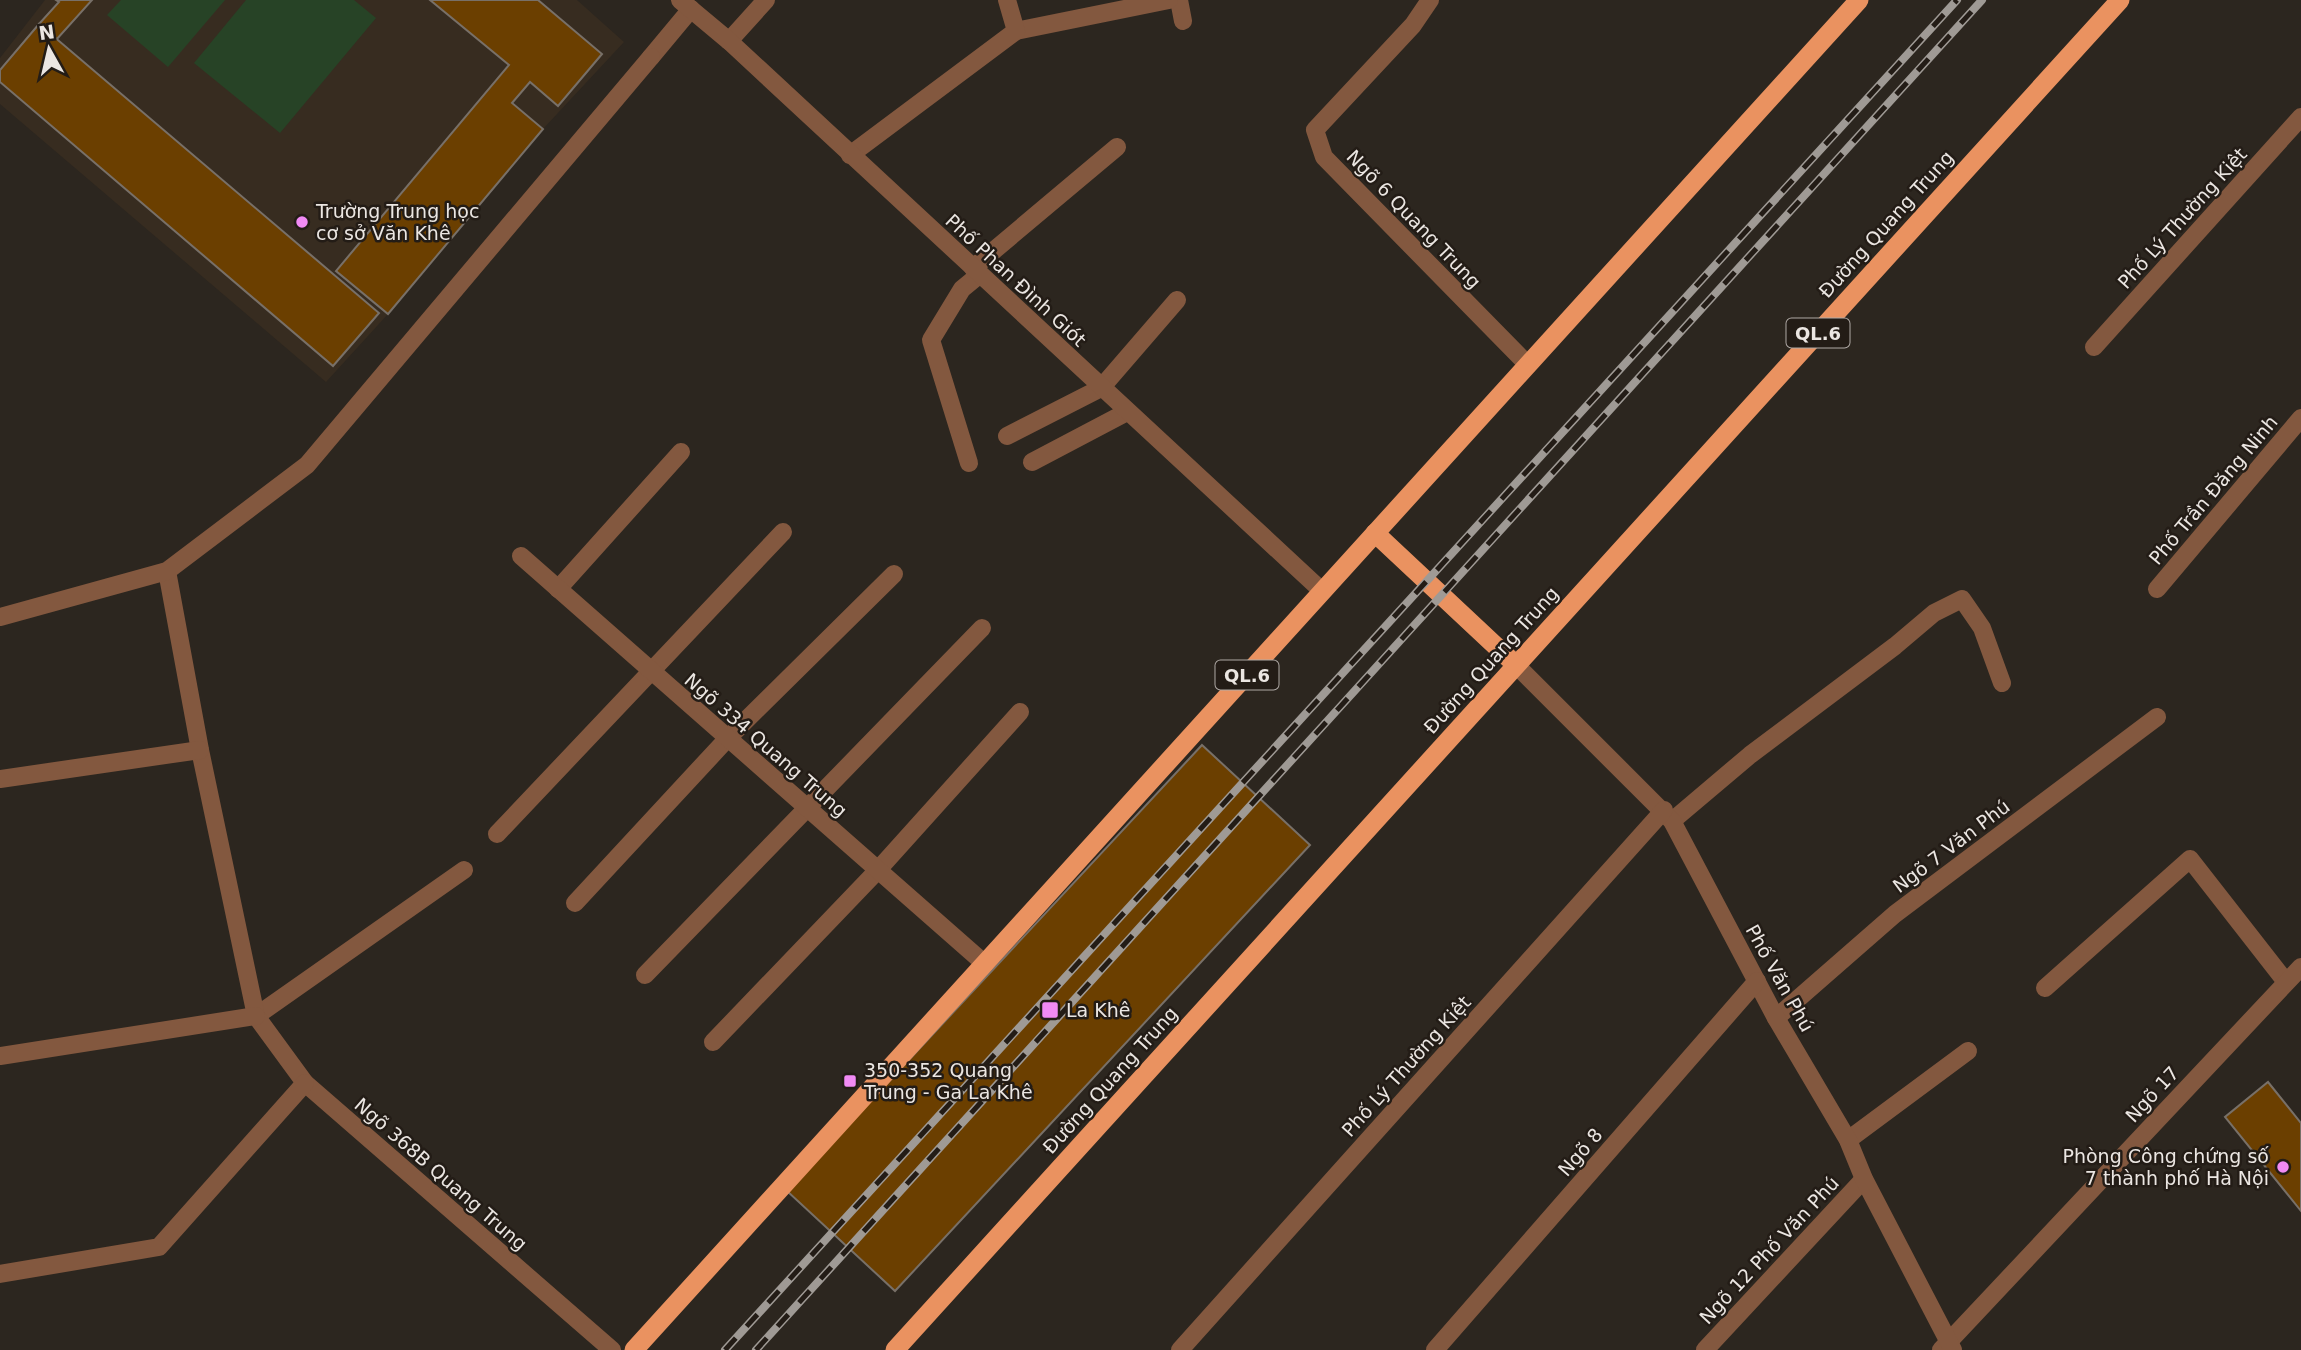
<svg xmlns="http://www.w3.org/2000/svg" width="2301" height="1350" viewBox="0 0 2301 1350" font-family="'DejaVu Sans',sans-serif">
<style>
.built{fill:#372c20}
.green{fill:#274326}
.building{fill:#6b3f00;stroke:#787068;stroke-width:2}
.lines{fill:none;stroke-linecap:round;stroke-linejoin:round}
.service{stroke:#83583f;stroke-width:18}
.minor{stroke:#83583f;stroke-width:18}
.trunk{stroke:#ea9260;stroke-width:19}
.rail-casing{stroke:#9f9a95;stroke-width:8}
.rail{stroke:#231c16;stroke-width:5;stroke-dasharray:16;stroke-linecap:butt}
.poi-dot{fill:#f18af4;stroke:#231c16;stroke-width:2.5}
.labels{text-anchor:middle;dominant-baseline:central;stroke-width:5;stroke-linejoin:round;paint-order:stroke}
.shield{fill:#231c16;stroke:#afa9a5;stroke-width:2}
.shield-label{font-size:18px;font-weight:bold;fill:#ebe6e2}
.poi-label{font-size:19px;fill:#ebe6e2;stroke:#231c16;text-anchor:start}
.street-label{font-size:19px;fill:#ebe6e2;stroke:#231c16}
</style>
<rect width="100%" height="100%" fill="#2c261f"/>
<!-- built -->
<path class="built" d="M 45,0 L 577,0 L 624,42 L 543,129 L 388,314 L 326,382 L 0,104 L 0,58 Z"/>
<!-- green -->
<g class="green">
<path d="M 121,0 L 225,0 L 168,67 L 107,15 Z"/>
<path d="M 246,0 L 354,0 L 376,18 L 280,133 L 194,63 Z"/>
</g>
<!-- building -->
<g class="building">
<path d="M 56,0 L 92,0 L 56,40 L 39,24 L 59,2 Z"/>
<path d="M 430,0 L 538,0 L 602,54 L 558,106 L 530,82 L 512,103 L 543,129 L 388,314 L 336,271 L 509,65 Z"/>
<path d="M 39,24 L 379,313 L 333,366 L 0,82 L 0,70 Z"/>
<path d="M 1202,745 L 1310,845 L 895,1291 L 787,1191 Z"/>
<path d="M 2268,1082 L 2301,1123 L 2301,1211 L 2225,1117 Z"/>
</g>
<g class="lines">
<!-- service -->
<g class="service">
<path d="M 1179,0 L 1183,21"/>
<path d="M 1430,0 L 1413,25 L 1315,130 L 1324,157 L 1528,365"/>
<path d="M 1016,31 L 1169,0"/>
<path d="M 729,41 L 766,0"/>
<path d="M 651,57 L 691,9"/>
<path d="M 850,155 L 1016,31 L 1007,0"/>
<path d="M 973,268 L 1117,147"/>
<path d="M 1007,436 L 1101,388 L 1177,300"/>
<path d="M 1032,462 L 1127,412"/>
<path d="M 969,463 L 931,340 L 962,289 L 979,275"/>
<path d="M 558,589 L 681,452"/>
<path d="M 1672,821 L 1750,755 L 1895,646 L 1934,613 L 1962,599 L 1982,628 L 2002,683"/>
<path d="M 497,834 L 783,532"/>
<path d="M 575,903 L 727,739 L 894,574"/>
<path d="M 645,975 L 982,628"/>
<path d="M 2045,988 L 2190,859 L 2286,982"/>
<path d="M 256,1016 L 464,870"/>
<path d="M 1776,1018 L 1895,914 L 2157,717"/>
<path d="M 713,1042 L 877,871 L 1020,712"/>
<path d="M 1848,1140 L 1968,1051"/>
<path d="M 1705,1350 L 1864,1179"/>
<path d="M 1941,1350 L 2301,967"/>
</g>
<!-- minor -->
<g class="minor">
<path d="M 680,0 L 729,41 L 1322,591"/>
<path d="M 2094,347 L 2301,117"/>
<path d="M 521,556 L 985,964"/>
<path d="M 167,571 L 200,750 L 256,1016 L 305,1083 L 612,1350"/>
<path d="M 2157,589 L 2301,418"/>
<path d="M 0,617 L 167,571 L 307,465 L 651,57"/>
<path d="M 1516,665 L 1672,821 L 1776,1018 L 1848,1140 L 1864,1179 L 1953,1350"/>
<path d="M 0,779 L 200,750"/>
<path d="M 0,1056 L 256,1016"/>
<path d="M 0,1274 L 159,1247 L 305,1083"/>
<path d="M 1180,1350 L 1664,810"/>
<path d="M 1435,1350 L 1757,981"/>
</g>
<!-- trunk -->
<g class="trunk">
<path d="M 1375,533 L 1516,665"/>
<path d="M 634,1350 L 1859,0"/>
<path d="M 895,1350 L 2120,0"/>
</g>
<!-- rail casing -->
<g class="rail-casing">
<g id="rail">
<path d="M 725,1350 L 1957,0"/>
<path d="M 756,1350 L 1982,0"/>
</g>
</g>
<!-- rail -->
<use href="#rail" class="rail"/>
</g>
<!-- markers -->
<g class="poi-dot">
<circle cx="302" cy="222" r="7"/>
<rect x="1041" y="1001" width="18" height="18" rx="3.5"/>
<rect x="843" y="1074" width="14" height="14" rx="3.5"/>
<circle cx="2283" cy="1167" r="7"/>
</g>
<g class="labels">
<!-- shield labels -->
<g class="shield">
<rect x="1786.5" y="318.5" width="63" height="29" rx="5"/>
<rect x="1215.5" y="660.5" width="63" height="29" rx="5"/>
</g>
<g class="shield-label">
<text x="1818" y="333">QL.6</text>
<text x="1247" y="675">QL.6</text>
</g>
<!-- poi labels -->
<g class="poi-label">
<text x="316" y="211">Trường Trung học<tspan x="316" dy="22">cơ sở Văn Khê</tspan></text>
<text x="1066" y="1010">La Khê</text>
<text x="864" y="1070">350-352 Quang<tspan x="864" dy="22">Trung - Ga La Khê</tspan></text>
<text x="2269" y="1156" text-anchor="end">Phòng Công chứng số<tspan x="2269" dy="22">7 thành phố Hà Nội</tspan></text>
</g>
<!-- street labels -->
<g class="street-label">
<text transform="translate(2182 218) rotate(-48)">Phố Lý Thường Kiệt</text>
<text transform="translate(1414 219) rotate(46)">Ngõ 6 Quang Trung</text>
<text transform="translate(1886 224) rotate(-48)">Đường Quang Trung</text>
<text transform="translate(1016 280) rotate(43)">Phố Phan Đình Giót</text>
<text transform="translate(2213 490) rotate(-50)">Phố Trần Đăng Ninh</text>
<text transform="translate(1491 660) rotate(-48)">Đường Quang Trung</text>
<text transform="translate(766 745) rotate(41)">Ngõ 334 Quang Trung</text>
<text transform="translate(1951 846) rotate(-37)">Ngõ 7 Văn Phú</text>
<text transform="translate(1780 978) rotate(61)">Phố Văn Phú</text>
<text transform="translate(1406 1066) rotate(-48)">Phố Lý Thường Kiệt</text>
<text transform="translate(1110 1080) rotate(-48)">Đường Quang Trung</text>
<text transform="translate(2152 1094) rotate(-47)">Ngõ 17</text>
<text transform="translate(1580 1152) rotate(-49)">Ngõ 8</text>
<text transform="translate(441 1174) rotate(41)">Ngõ 368B Quang Trung</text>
<text transform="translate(1769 1250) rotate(-47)">Ngõ 12 Phố Văn Phú</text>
</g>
</g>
<!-- north arrow -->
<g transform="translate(49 49) rotate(352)" stroke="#231c16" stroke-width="5" paint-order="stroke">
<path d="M0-5L12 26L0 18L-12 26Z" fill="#ebe6e2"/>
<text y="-10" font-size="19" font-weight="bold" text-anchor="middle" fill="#ebe6e2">N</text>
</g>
</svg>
